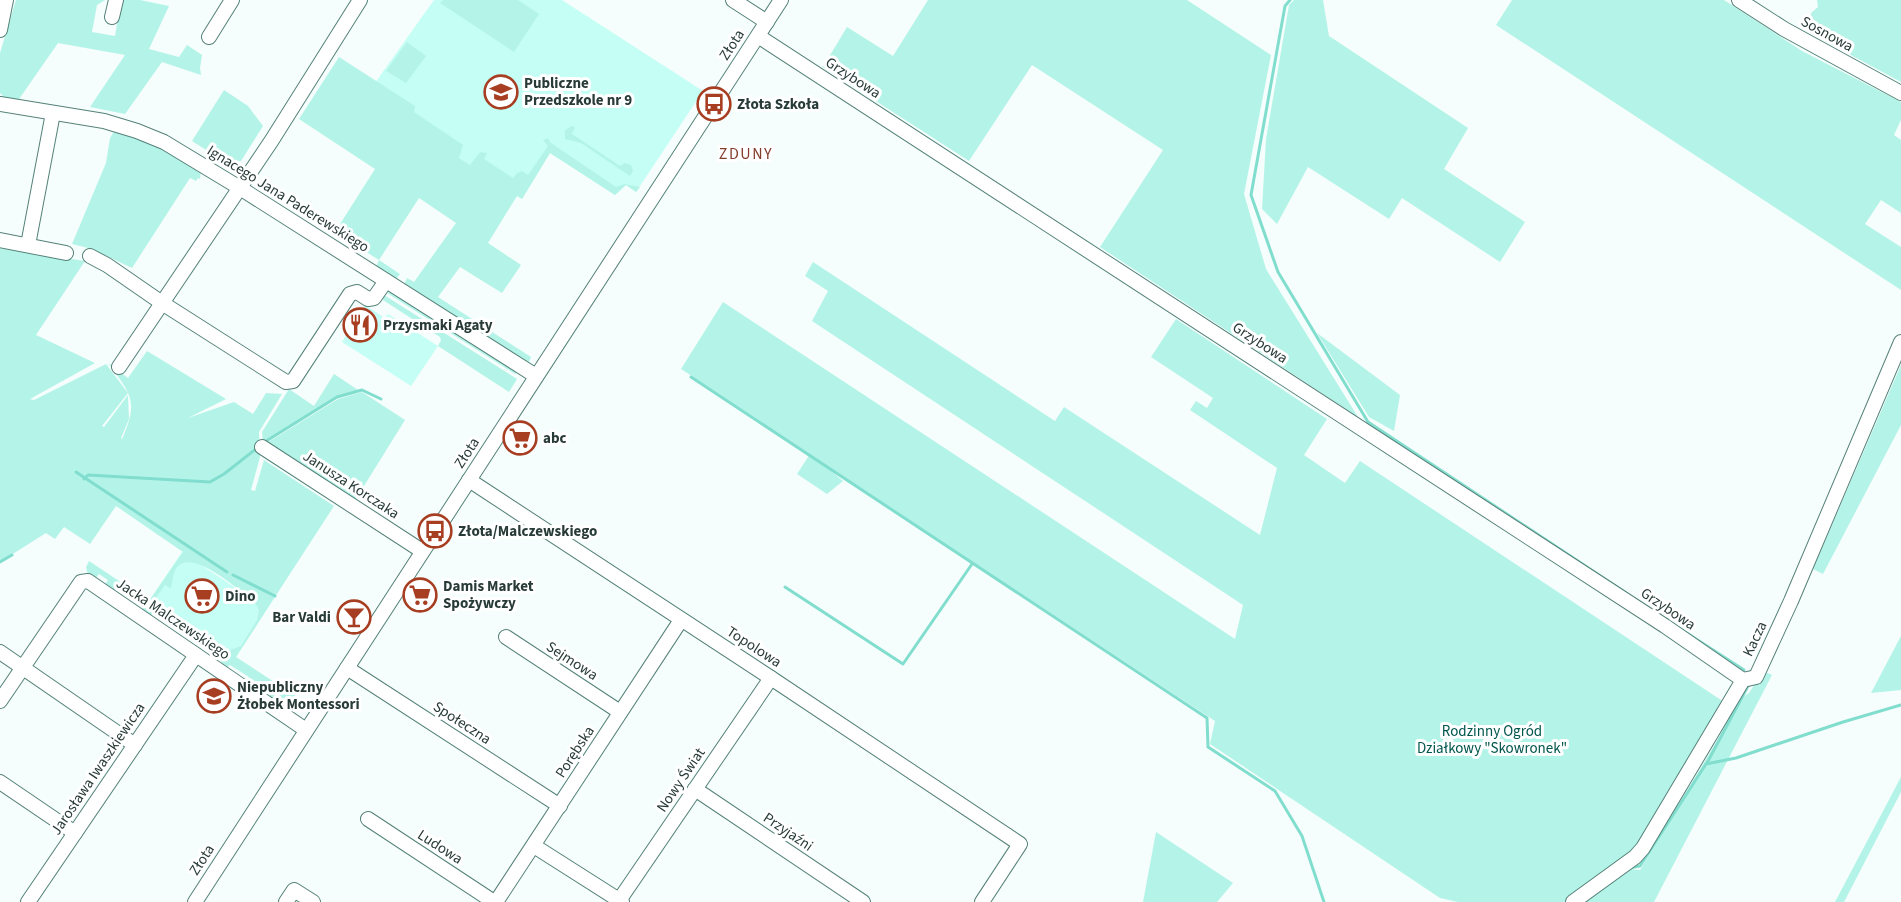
<svg xmlns="http://www.w3.org/2000/svg" width="1901" height="902" viewBox="0 0 1901 902" font-family="'Source Sans 3',sans-serif">
<style>
.built{fill:#c5fef4}
.green{fill:#b4f4e8}
.lines{fill:none;stroke-linecap:round;stroke-linejoin:round}
.stream{stroke:#81dece;stroke-width:3}
.minor-casing{stroke:#558179;stroke-width:16}
.minor{stroke:#fff;stroke-width:14}
.labels{text-anchor:middle;dominant-baseline:central;stroke-width:6;stroke-linejoin:round;paint-order:stroke}
.street-label{font-size:15px;fill:#283b37;stroke:#fff}
.poi-label{font-size:15px;font-weight:bold;fill:#283b37;stroke:#fff;text-anchor:start}
.park-label{font-size:15px;fill:#00554c;stroke:#fff}
.neighbourhood-label{font-size:16px;letter-spacing:1.5px;fill:#833d2b;stroke:#fff}
</style>
<rect width="100%" height="100%" fill="#f5fefc"/>
<!-- built -->
<g class="built">
<path d="M 434,0 L 562,0 L 703,91 L 636,192 L 626,185 L 615,195 L 550,153 L 522,199 L 365,97 Z"/>
<path d="M 365,305 L 385,318 L 388,314 L 438,346 L 411,386 L 342,342 Z"/>
<path d="M 182,552 L 267,609 L 236,657 L 149,601 Z"/>
</g>
<!-- green -->
<g class="green">
<path d="M 16,0 L 105,0 L 97,5 L 92,32 L 115,36 L 121,0 L 140,0 L 169,6 L 149,49 L 179,57 L 187,45 L 202,55 L 200,68 L 201,75 L 162,62 L 125,114 L 90,107 L 125,55 L 58,43 L 17,102 L 8,101 L 0,93 L 0,53 Z"/>
<path d="M 443,0 L 518,0 L 539,14 L 514,52 L 440,3 Z"/>
<path d="M 928,0 L 1187,0 L 1271,55 L 1244,194 L 1266,269 L 1358,417 L 1100,247 L 1163,150 L 1032,65 L 969,161 L 823,67 L 847,27 L 893,56 Z"/>
<path d="M 1294,0 L 1323,0 L 1329,36 L 1468,128 L 1444,169 L 1525,222 L 1500,262 L 1402,198 L 1389,219 L 1308,167 L 1277,224 L 1262,209 L 1266,139 L 1289,5 Z"/>
<path d="M 1512,0 L 1724,0 L 1802,51 L 1901,102 L 1901,120 L 1894,135 L 1901,140 L 1901,213 L 1881,200 L 1865,224 L 1901,247 L 1901,290 L 1496,25 Z"/>
<path d="M 1817,0 L 1901,0 L 1901,82 L 1812,34 L 1811,13 L 1818,7 Z"/>
<path d="M 407,42 L 426,56 L 406,83 L 386,71 Z"/>
<path d="M 339,57 L 415,106 L 414,112 L 463,145 L 459,158 L 470,165 L 480,152 L 487,153 L 484,159 L 513,178 L 517,173 L 522,171 L 528,175 L 548,146 L 543,140 L 548,138 L 551,143 L 616,187 L 624,184 L 640,187 L 636,192 L 626,185 L 615,195 L 550,153 L 522,199 L 517,196 L 488,243 L 521,265 L 502,293 L 460,267 L 438,297 L 531,357 L 529,362 L 525,360 L 523,363 L 404,285 L 407,278 L 414,282 L 456,223 L 419,198 L 379,260 L 400,274 L 396,279 L 375,269 L 379,260 L 335,232 L 375,169 L 299,119 Z"/>
<path d="M 224,90 L 248,106 L 263,126 L 241,161 L 225,162 L 192,141 Z"/>
<path d="M 572,126 L 575,127 L 572,134 L 620,166 L 625,163 L 631,165 L 633,171 L 630,176 L 581,143 L 565,139 L 565,130 Z"/>
<path d="M 115,130 C 149,141 170,152 201,171 L 200,179 L 198,178 L 196,181 L 190,178 L 132,268 L 92,249 L 72,244 L 106,163 L 110,138 Z"/>
<path d="M 0,248 L 85,261 L 36,335 L 95,363 L 30,399 L 34,400 L 106,364 L 128,393 L 102,426 L 104,427 L 128,395 L 129,419 L 121,438 L 122,439 C 139,401 131,394 108,363 L 128,378 L 147,351 L 226,399 L 188,418 L 234,402 L 253,414 L 266,393 L 282,394 L 259,432 L 260,457 L 251,490 L 255,491 L 264,460 L 334,506 L 236,657 L 308,704 L 273,701 L 270,698 L 270,691 L 252,679 L 248,684 L 245,682 L 249,677 L 230,665 L 225,669 L 220,660 L 225,652 L 241,646 L 257,620 L 259,610 L 254,601 C 239,591 195,550 178,566 C 173,571 173,580 171,588 L 165,585 L 153,602 L 157,604 L 158,602 L 160,605 L 151,615 L 146,615 L 143,612 L 143,605 L 119,588 L 111,591 L 104,586 L 108,580 L 99,574 L 95,579 L 88,575 L 86,567 L 89,561 L 149,601 L 183,552 L 116,506 L 90,544 L 64,527 L 55,539 L 46,533 L 0,562 Z"/>
<path d="M 813,262 L 1055,421 L 1064,407 L 1260,535 L 1277,468 L 1190,410 L 1196,401 L 1207,408 L 1213,398 L 1151,357 L 1176,319 L 1327,419 L 1304,455 L 1345,483 L 1360,461 L 1727,704 L 1634,851 L 1565,902 L 1458,902 L 1440,898 L 1210,744 L 1215,721 L 818,460 L 843,481 L 827,494 L 797,474 L 810,454 L 681,369 L 723,302 L 1235,639 L 1243,605 L 812,321 L 828,291 L 805,276 Z"/>
<path d="M 392,292 L 517,372 L 515,374 L 387,293 Z"/>
<path d="M 384,295 L 517,379 L 509,392 L 438,346 L 441,340 L 440,337 L 383,300 Z"/>
<path d="M 1317,333 L 1400,395 L 1394,431 L 1369,417 Z"/>
<path d="M 1901,365 L 1901,425 L 1823,574 L 1813,569 Z"/>
<path d="M 334,374 L 358,390 L 336,397 L 263,442 L 262,432 L 289,389 L 314,406 Z"/>
<path d="M 362,392 L 405,420 L 354,502 L 265,444 L 338,399 Z"/>
<path d="M 1901,636 L 1901,690 L 1871,693 Z"/>
<path d="M 1763,671 L 1772,675 L 1654,902 L 1586,902 L 1630,869 L 1640,870 L 1743,697 L 1749,693 Z"/>
<path d="M 1901,777 L 1901,792 L 1844,902 L 1835,902 Z"/>
<path d="M 1156,832 L 1233,883 L 1217,902 L 1143,902 Z"/>
</g>
<g class="lines">
<!-- stream -->
<g class="stream">
<path d="M 1290,0 L 1285,6 L 1251,195 L 1278,272 L 1368,422 L 1626,593"/>
<path d="M 691,377 L 1207,718 L 1208,747 L 1275,791 L 1302,836 L 1324,902"/>
<path d="M 263,443 L 337,397 L 362,390 L 381,399"/>
<path d="M 76,472 L 227,572"/>
<path d="M 84,479 L 88,475 L 210,482 L 224,474 L 257,448"/>
<path d="M 0,562 L 12,555"/>
<path d="M 233,575 L 275,596"/>
<path d="M 785,587 L 903,664 L 972,564"/>
<path d="M 1679,628 L 1744,670"/>
<path d="M 1707,763 L 1748,686"/>
<path d="M 1629,868 L 1640,866 L 1706,764 L 1736,758 L 1843,722 L 1901,705"/>
</g>
<!-- minor casing -->
<g class="minor-casing">
<g id="minor">
<path d="M 733,0 L 767,22"/>
<path d="M 1739,0 L 1784,29 L 1901,93"/>
<path d="M 112,17 L 116,0"/>
<path d="M 0,30 L 6,0"/>
<path d="M 758,36 L 1665,626 L 1743,680"/>
<path d="M 209,37 L 232,0"/>
<path d="M 0,104 L 104,121 L 137,131 L 164,142 L 240,188 L 536,376"/>
<path d="M 0,240 L 66,253"/>
<path d="M 28,245 L 53,113"/>
<path d="M 90,256 L 107,265 L 162,303 L 286,382 L 293,381 L 350,294 L 357,292 L 368,299 L 374,298 L 386,281"/>
<path d="M 119,367 L 272,140 L 360,0"/>
<path d="M 262,447 L 422,551"/>
<path d="M 469,480 L 771,678 L 1020,844 L 982,902"/>
<path d="M 506,637 L 620,712"/>
<path d="M 0,652 L 135,745"/>
<path d="M 347,668 L 560,806"/>
<path d="M 0,701 L 81,582 L 88,581 L 306,730"/>
<path d="M 0,782 L 75,833"/>
<path d="M 695,789 L 863,902"/>
<path d="M 368,819 L 494,902"/>
<path d="M 534,846 L 622,902"/>
<path d="M 28,902 L 196,655"/>
<path d="M 195,902 L 781,0"/>
<path d="M 286,902 L 294,890 L 313,902"/>
<path d="M 496,902 L 681,620"/>
<path d="M 618,902 L 771,678"/>
<path d="M 1573,902 L 1635,857 L 1643,848 L 1743,680 L 1756,677 L 1791,601 L 1901,342"/>
</g>
</g>
<!-- minor -->
<use href="#minor" class="minor"/>
</g>
<!-- icons -->
<defs>
<g id="school-ring" transform="scale(1.725)"><circle r="9.5" fill="#fff" stroke="#a73e22" stroke-width="1.5"/><path d="M0-5L7-2L0 1L-7-2ZM-4 1L0 2.5L4 1V4Q0 6-4 4Z" fill="#a73e22"/></g>
<g id="bus-ring" transform="scale(1.725)"><circle r="9.5" fill="#fff" stroke="#a73e22" stroke-width="1.5"/><path d="M-5-6H5V4H4V6H2V4H-2V6H-4V4H-5ZM-3.5-4V0h7V-4ZM-3.5 1.2v1.5H-2V1.2ZM2 1.2v1.5H3.5V1.2Z" fill="#a73e22"/></g>
<g id="restaurant-ring" transform="scale(1.725)"><circle r="9.5" fill="#fff" stroke="#a73e22" stroke-width="1.5"/><path d="M-5-6h1v4h1v-4h1v4h1v-4h1v5L-1.5 .5V6h-2V.5L-5-1ZM5-6V6H3V1.5H1.5Q1.5-4 5-6Z" fill="#a73e22"/></g>
<g id="supermarket-ring" transform="scale(1.725)"><circle r="9.5" fill="#fff" stroke="#a73e22" stroke-width="1.5"/><path d="M-6-5.5h2.5l.6 2H6L4.5 2H-2.5L-4.4-4H-6ZM-1.5 3.2a1.3 1.3 0 1 0 .1 0ZM3 3.2a1.3 1.3 0 1 0 .1 0Z" fill="#a73e22"/></g>
<g id="bar-ring" transform="scale(1.725)"><circle r="9.5" fill="#fff" stroke="#a73e22" stroke-width="1.5"/><path d="M-6-5H6L.8 .8V4.5H3.5V6h-7V4.5H-.8V.8Z" fill="#a73e22"/></g>
</defs>
<g fill-rule="evenodd">
<use href="#school-ring" x="501" y="92"/>
<use href="#bus-ring" x="714" y="104"/>
<use href="#restaurant-ring" x="360" y="325"/>
<use href="#supermarket-ring" x="520" y="438"/>
<use href="#bus-ring" x="435" y="531"/>
<use href="#supermarket-ring" x="420" y="595"/>
<use href="#supermarket-ring" x="202" y="596"/>
<use href="#bar-ring" x="354" y="617"/>
<use href="#school-ring" x="214" y="696"/>
</g>
<g class="labels">
<!-- street labels -->
<g class="street-label">
<text transform="translate(1827 34) rotate(29)">Sosnowa</text>
<text transform="translate(732 45) rotate(-57)">Złota</text>
<text transform="translate(853 78) rotate(33)">Grzybowa</text>
<text transform="translate(288 199) rotate(32)">Ignacego Jana Paderewskiego</text>
<text transform="translate(1260 343) rotate(33)">Grzybowa</text>
<text transform="translate(467 453) rotate(-57)">Złota</text>
<text transform="translate(351 485) rotate(33)">Janusza Korczaka</text>
<text transform="translate(1668 609) rotate(34)">Grzybowa</text>
<text transform="translate(173 619) rotate(34)">Jacka Malczewskiego</text>
<text transform="translate(1755 639) rotate(-65)">Kacza</text>
<text transform="translate(754 647) rotate(33)">Topolowa</text>
<text transform="translate(572 661) rotate(33)">Sejmowa</text>
<text transform="translate(462 723) rotate(33)">Społeczna</text>
<text transform="translate(575 752) rotate(-57)">Porębska</text>
<text transform="translate(98 769) rotate(-56)">Jarosława Iwaszkiewicza</text>
<text transform="translate(681 780) rotate(-56)">Nowy Świat</text>
<text transform="translate(788 832) rotate(34)">Przyjaźni</text>
<text transform="translate(440 847) rotate(33)">Ludowa</text>
<text transform="translate(202 860) rotate(-57)">Złota</text>
</g>
<!-- poi labels -->
<g class="poi-label">
<text x="524" y="83">Publiczne<tspan x="524" dy="17">Przedszkole nr 9</tspan></text>
<text x="737" y="104">Złota Szkoła</text>
<text x="383" y="325">Przysmaki Agaty</text>
<text x="543" y="438">abc</text>
<text x="458" y="531">Złota/Malczewskiego</text>
<text x="443" y="586">Damis Market<tspan x="443" dy="17">Spożywczy</tspan></text>
<text x="225" y="596">Dino</text>
<text x="331" y="617" text-anchor="end">Bar Valdi</text>
<text x="237" y="687">Niepubliczny<tspan x="237" dy="17">Żłobek Montessori</tspan></text>
</g>
<!-- park labels -->
<g class="park-label">
<text x="1492" y="731">Rodzinny Ogród<tspan x="1492" dy="17">Działkowy "Skowronek"</tspan></text>
</g>
<!-- neighbourhood labels -->
<g class="neighbourhood-label">
<text x="746" y="154">ZDUNY</text>
</g>
</g>
</svg>
